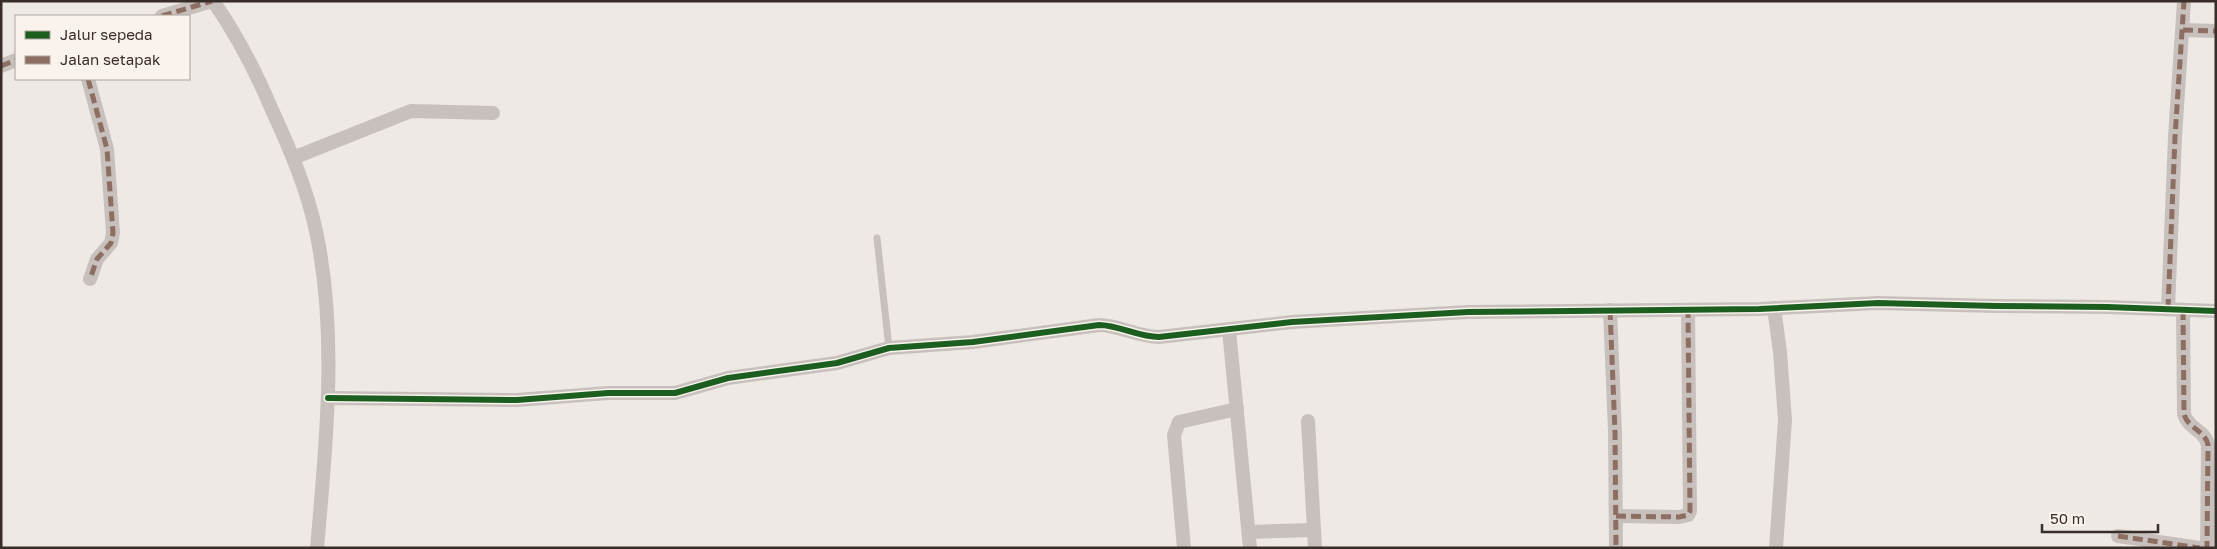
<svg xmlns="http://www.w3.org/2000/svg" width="2217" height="549" viewBox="0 0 2217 549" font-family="'Golos Text',sans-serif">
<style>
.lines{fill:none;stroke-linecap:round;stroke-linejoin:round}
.service{stroke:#c8c0bc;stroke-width:7}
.minor{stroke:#c8c0bc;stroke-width:14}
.quiet{stroke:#8d6e63;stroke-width:5;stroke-dasharray:10 5;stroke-linecap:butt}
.cycleway-casing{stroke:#faf2ec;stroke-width:9}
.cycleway{stroke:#1b5e20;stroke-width:6}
</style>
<rect width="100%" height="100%" fill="#eee9e4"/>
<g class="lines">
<!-- service -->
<path class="service" d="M 877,238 L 889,348"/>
<!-- minor -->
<g class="minor">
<path d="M 213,1 C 237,35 256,72 272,110 C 290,149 307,189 316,231 C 338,334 326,445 317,548"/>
<path d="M 162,16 L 212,1"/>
<path d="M 2183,30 L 2216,31"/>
<path d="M 1,66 L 16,60"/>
<path d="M 88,79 L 107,149 L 113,233 L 111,243 L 97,259 L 90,279"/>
<path d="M 293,158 L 411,111 L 493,113"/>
<path d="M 1774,308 L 1780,352 L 1785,420 L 1776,548"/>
<path d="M 2168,309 L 2175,137 L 2184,1"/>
<path d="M 1610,310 L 1615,432 L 1616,548"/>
<path d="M 2183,310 L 2184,414 C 2188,429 2205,430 2208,445 L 2207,548"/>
<path d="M 1229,330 L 1250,548"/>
<path d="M 328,398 L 517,400 L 608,393 L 675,393 L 728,378 L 837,363 L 889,348 L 973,342 L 1099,325 C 1119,325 1138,337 1159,337 L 1292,322 L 1468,312 L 1759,309 L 1878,303 L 1996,306 L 2107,307 L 2216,311"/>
<path d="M 1616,516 L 1679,517 L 1688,515 L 1690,511 L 1688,310"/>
<path d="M 1314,530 L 1315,548"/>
<path d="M 1249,532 L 1314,530 L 1308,421"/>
<path d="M 2118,536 L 2200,548"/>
<path d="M 1184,548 L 1174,435 L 1179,422 L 1237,409"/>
</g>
<!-- quiet -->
<g class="quiet">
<path d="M 162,16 L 212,1"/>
<path d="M 2183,30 L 2216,31"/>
<path d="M 1,66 L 16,60"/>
<path d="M 88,79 L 107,149 L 113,233 L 111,243 L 97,259 L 90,279"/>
<path d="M 2168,309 L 2175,137 L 2184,1"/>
<path d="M 1610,310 L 1615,432 L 1616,548"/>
<path d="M 2183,310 L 2184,414 C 2188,429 2205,430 2208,445 L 2207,548"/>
<path d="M 1616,516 L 1679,517 L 1688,515 L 1690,511 L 1688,310"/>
<path d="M 2118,536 L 2200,548"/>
</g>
<!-- cycleway casing -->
<g class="cycleway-casing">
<path id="cycleway" d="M 328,398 L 517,400 L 608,393 L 675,393 L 728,378 L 837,363 L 889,348 L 973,342 L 1099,325 C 1119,325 1138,337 1159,337 L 1292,322 L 1468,312 L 1759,309 L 1878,303 L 1996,306 L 2107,307 L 2216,311"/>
</g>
<!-- cycleway -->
<use href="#cycleway" class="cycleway"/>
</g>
<!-- border -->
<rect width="2217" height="549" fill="none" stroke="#392d2a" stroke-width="5"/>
<!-- legend -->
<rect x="15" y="15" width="175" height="65" fill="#faf2ec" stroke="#ada39e"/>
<rect x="25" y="31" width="25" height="8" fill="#1b5e20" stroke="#ada39e"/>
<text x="60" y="40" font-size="15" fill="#392d2a">Jalur sepeda</text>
<rect x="25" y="56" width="25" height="8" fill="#8d6e63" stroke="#ada39e"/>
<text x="60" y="65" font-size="15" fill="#392d2a">Jalan setapak</text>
<!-- scale -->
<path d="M2042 524v8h116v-8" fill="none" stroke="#392d2a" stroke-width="2.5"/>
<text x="2050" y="524" font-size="15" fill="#392d2a" stroke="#faf2ec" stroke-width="4" paint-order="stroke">50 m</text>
</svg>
